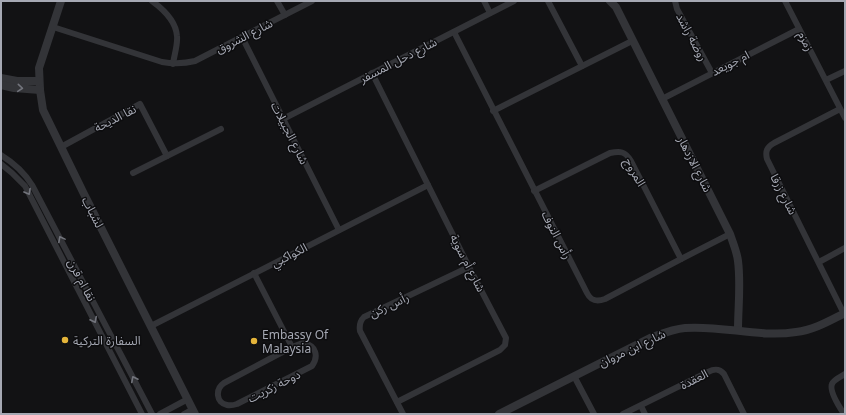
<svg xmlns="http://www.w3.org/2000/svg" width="846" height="415" viewBox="0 0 846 415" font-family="'Noto Sans','Noto Sans Arabic',sans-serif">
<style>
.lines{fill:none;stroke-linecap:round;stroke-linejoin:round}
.minor{stroke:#333438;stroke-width:6}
.tertiary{stroke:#333438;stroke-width:8}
.oneway{stroke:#72747c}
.poi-dot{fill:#e4b43a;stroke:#0d0d0f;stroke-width:1.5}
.labels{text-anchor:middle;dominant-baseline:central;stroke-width:3;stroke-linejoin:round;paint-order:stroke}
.street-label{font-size:12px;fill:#a5a8b3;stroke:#0d0d0f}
.poi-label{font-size:12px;fill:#a5a8b3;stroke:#0d0d0f;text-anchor:start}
</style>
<rect width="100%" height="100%" fill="#121214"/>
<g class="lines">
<!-- minor -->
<g class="minor">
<path d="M 152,1 C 163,9 176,22 177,36 C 178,44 174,56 173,64"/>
<path d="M 277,1 L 285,15"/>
<path d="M 484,1 L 490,13"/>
<path d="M 548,1 L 582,66"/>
<path d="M 675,1 L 677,9 L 712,73"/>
<path d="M 785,1 L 845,118"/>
<path d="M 53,27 L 162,62 C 174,64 183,64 195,61 L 312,1"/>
<path d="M 454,32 L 587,293 C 591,301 597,302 605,299 L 681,259 L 730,234"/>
<path d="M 242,37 L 339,230"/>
<path d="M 372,73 L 469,267 L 506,338 L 505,345 L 500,350 L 397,402"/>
<path d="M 826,80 L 845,71"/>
<path d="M 662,99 L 799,29"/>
<path d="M 840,109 L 774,143 C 767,147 765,151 767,159 L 844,314"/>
<path d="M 493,111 L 632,41"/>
<path d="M 283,119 L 514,1"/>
<path d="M 61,147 L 140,104 L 167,156"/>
<path d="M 1,155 C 14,163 24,172 32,185 L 152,414"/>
<path d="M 1,164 L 12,173 L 25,186 L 142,414"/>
<path d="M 133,173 L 221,129"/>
<path d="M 534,191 L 610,153 C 620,151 625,151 631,161 L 681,259"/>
<path d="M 819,262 L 845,248"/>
<path d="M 254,273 L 292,347"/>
<path d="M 151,326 L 428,185"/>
<path d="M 304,343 C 316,346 319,356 312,366 L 237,404 C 234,405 231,406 227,405 C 216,403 215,389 224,383 L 292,347 L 300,344 Z"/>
<path d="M 574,376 L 594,414"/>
<path d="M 641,406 L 645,414"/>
<path d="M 160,414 L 188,399"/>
<path d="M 184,414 L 193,409"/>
<path d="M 403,414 L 360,331 C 359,325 360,321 364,317 L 469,267"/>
<path d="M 623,414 L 708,372 C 714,369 719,368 724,374 L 744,414"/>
<path d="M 844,414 C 840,408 829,391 832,384 C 834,379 841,377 845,374"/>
</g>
<!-- tertiary -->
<g class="tertiary">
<path d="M 61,1 L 39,68 L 40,90 L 43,110 L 83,192 L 195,414"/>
<path d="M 610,1 L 616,7 L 730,234 C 733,243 737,252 738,261 C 741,284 738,308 738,330"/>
<path d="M 1,78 L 17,81 L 39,81"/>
<path d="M 1,85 L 14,88 L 40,90"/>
<path d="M 499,414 L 650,338 C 661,334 673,329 685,328 C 722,325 760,338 796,332 C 814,330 829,321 845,313"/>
</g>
</g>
<!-- one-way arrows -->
<defs><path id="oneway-chevron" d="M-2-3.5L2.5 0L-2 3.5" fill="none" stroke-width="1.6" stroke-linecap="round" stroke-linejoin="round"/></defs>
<g class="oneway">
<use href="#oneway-chevron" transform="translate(20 88) rotate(5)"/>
<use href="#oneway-chevron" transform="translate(28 192) rotate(61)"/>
<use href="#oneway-chevron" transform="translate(61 239) rotate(-118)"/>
<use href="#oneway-chevron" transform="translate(94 320) rotate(63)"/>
<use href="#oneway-chevron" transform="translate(134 379) rotate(-117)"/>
</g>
<!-- markers -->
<g class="poi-dot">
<circle cx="65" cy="340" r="4"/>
<circle cx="254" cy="341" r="4"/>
</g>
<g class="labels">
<!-- street labels -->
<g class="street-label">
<text transform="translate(244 36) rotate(-27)">شارع الشروق</text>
<text transform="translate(692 37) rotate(62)">روضة راشد</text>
<text transform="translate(806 41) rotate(63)">زمزم</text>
<text transform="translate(398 60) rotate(-27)">شارع دحل المسفر</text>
<text transform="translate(730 63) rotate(-27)">ام جويعد</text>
<text transform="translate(115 118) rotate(-27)">نقا الديحة</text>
<text transform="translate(290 133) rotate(63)">شارع الجبيلات</text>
<text transform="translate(695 164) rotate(63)">شارع الازدهار</text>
<text transform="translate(635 172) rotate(60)">المروج</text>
<text transform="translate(784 194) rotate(63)">شارع زرقا</text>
<text transform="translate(93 212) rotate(63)">لشباب</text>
<text transform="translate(557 235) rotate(63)">رأس النوف</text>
<text transform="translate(289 255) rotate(-27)">الكواكبي</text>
<text transform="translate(468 263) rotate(63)">شارع أم سوية</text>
<text transform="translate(82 280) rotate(62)">نقا ام قرن</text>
<text transform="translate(389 305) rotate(-25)">رأس ركن</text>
<text transform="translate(632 348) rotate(-25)">شارع ابن مروان</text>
<text transform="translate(694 379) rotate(-27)">العقدة</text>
<text transform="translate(274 386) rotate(-27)">دوحة زكريت</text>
</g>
<!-- poi labels -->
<g class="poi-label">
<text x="262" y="334">Embassy Of<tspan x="262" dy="14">Malaysia</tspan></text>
<text x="73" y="340">السفارة التركية</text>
</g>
</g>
<!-- border -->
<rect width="846" height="415" fill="none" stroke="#a5a8b3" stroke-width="4"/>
</svg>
